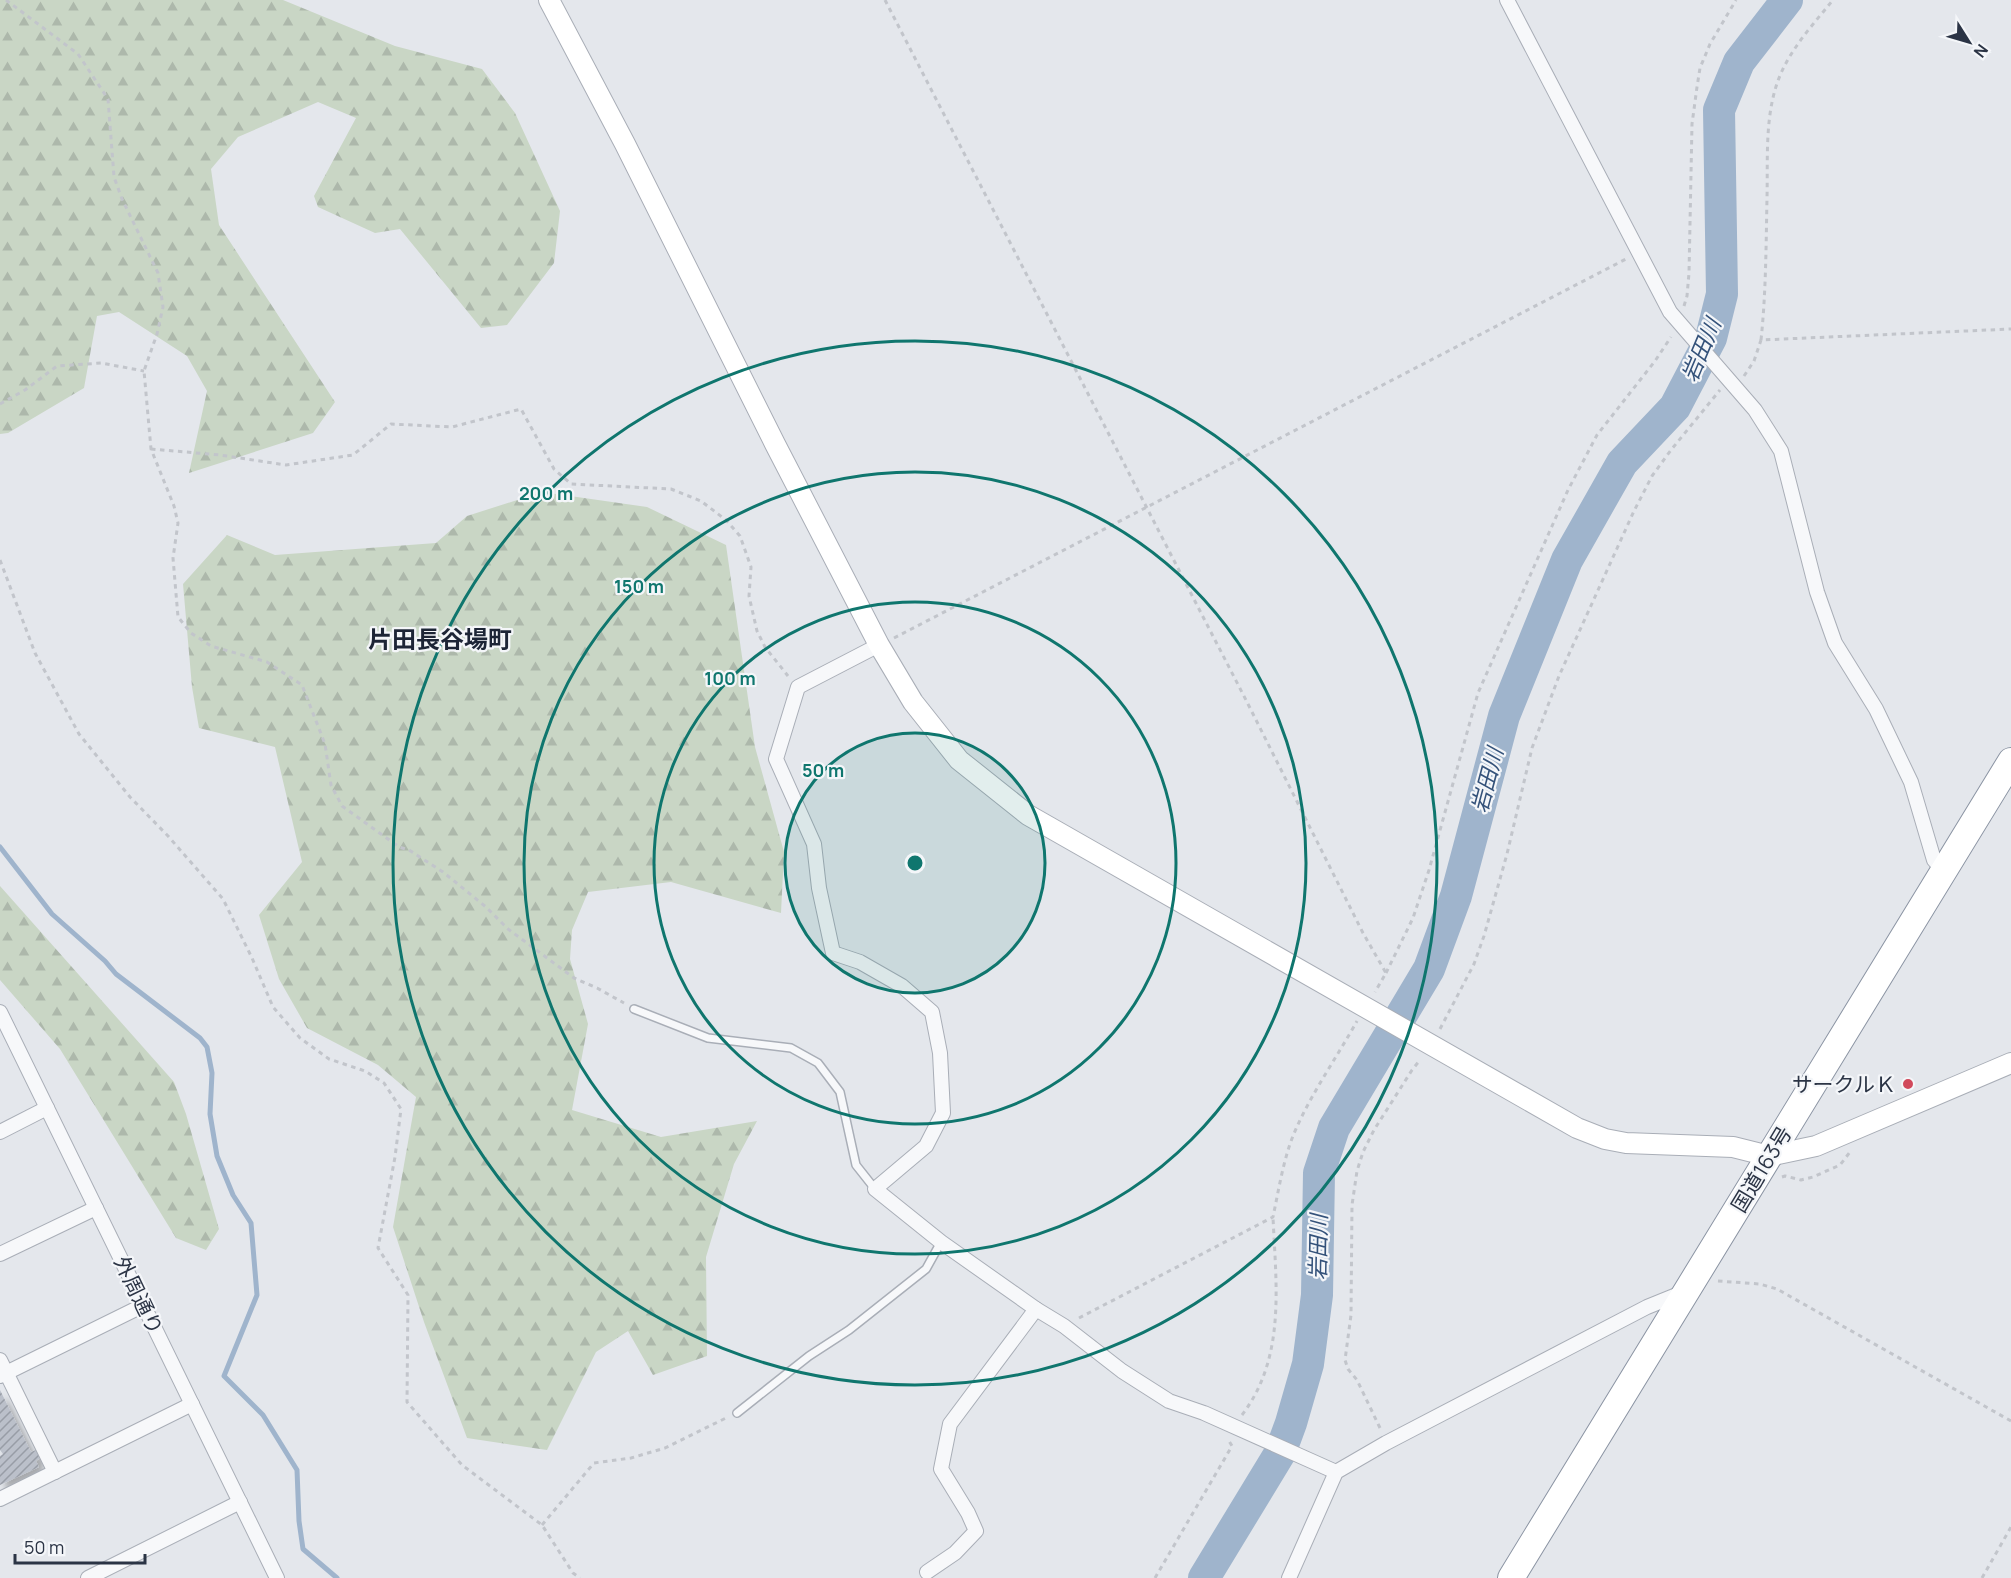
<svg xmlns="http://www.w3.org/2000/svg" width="2011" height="1578" viewBox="0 0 2011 1578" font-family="Manrope,'Noto Sans JP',sans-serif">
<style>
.forest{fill:url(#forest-firs)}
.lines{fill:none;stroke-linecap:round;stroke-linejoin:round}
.stream{stroke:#9fb4cc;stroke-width:5}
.river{stroke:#9fb4cc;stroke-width:32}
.building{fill:url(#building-hatch);filter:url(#shadow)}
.lane-casing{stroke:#a9aeb7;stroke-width:10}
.street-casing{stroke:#a9aeb7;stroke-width:16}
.secondary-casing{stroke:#a9aeb7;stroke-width:22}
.highway-casing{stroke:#8b94a3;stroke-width:28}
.path{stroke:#c2c5cb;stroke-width:3;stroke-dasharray:4.5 4.5;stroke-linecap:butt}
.lane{stroke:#f7f8fa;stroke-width:7}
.street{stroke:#f7f8fa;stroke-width:14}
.secondary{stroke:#fff;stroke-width:20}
.highway{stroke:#fff;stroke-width:26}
.ring{fill:none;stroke:#0f766e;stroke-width:3}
.poi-dot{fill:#d1495b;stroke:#f4f6f9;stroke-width:2}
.labels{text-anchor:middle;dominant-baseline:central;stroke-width:4.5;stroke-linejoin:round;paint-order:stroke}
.poi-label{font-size:21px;fill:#2b3445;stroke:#f4f6f9;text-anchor:end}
.street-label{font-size:21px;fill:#2b3445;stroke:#f4f6f9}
.water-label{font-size:22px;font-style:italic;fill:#34527a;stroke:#f4f6f9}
.quarter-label{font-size:24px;font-weight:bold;fill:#1d2536;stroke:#f4f6f9}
.centre{fill:#0f766e;stroke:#f4f6f9;stroke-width:3}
.ring-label{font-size:18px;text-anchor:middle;font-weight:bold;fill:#0f766e;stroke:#f4f6f9;stroke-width:4.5;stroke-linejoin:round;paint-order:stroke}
</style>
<defs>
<pattern id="forest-firs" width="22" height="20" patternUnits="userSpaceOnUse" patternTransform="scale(1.5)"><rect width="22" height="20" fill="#c9d6c5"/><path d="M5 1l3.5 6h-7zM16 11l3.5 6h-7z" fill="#adb8ab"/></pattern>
<pattern id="building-hatch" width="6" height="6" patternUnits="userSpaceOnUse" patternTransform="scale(1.5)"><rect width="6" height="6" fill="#bbc0ca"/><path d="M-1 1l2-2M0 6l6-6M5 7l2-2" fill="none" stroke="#989da6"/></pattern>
<filter id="shadow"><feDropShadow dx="5.5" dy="5.5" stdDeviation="3" flood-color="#0004"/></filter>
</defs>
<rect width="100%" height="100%" fill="#e4e7ec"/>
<!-- forest -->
<g class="forest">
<path d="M 0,0 L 283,0 L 395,46 L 482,69 L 515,113 L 560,211 L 554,263 L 507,325 L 481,328 L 400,229 L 375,233 L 318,207 L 314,196 L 356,118 L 318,102 L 238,137 L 211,169 L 219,225 L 335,402 L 313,433 L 189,473 L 207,391 L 187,356 L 119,312 L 97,316 L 84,388 L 8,433 L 0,434 Z"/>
<path d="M 542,492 L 647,507 L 726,545 L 755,747 L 784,852 L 781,913 L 671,882 L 588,892 L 572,930 L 570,959 L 588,1024 L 572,1110 L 661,1137 L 757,1121 L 734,1164 L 706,1257 L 707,1356 L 653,1375 L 628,1331 L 596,1352 L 547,1450 L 467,1438 L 424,1322 L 393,1227 L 416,1097 L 378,1065 L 307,1028 L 279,979 L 259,915 L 302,862 L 275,747 L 199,728 L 192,687 L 183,584 L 227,535 L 275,555 L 436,543 L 467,516 Z"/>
<path d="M 0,886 L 174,1082 L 186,1114 L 219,1229 L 206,1250 L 176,1238 L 60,1049 L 0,980 Z"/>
</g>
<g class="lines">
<!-- stream -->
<path class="stream" d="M 0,847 L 52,914 L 105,961 L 116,974 L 200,1038 L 207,1047 L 212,1073 L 210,1114 L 217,1156 L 233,1195 L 251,1223 L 257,1295 L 224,1376 L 263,1415 L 297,1470 L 299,1521 L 303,1549 L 337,1578"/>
<!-- river -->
<path class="river" d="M 1204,1578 L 1280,1453 L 1291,1423 L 1308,1364 L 1317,1295 L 1319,1173 L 1334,1128 L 1429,969 L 1456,896 L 1504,716 L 1567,560 L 1622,463 L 1675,407 L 1711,338 L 1722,294 L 1719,110 L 1739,62 L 1787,0"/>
</g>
<!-- building -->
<path class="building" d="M 0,1390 L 31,1452 L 36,1450 L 40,1458 L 36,1461 L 39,1467 L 0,1485 L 0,1456 L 3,1454 L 0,1450 Z"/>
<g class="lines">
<!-- lane casing -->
<g class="lane-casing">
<g id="lane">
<path d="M 634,1009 L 708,1038 L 791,1048 L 818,1063 L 840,1092 L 856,1165 L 875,1189"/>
<path d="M 737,1413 L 809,1356 L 849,1330 L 926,1269 L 941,1242"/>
</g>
</g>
<!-- street casing -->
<g class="street-casing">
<g id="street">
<path d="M 1507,0 L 1670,312 L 1755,410 L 1781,451 L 1817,592 L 1835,643 L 1876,709 L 1911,782 L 1934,860 L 1943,870"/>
<path d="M 879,645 L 798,687 L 776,759 L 814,844 L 819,888 L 833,953 L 860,962 L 902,986 L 932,1012 L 940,1053 L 943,1113 L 926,1146 L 875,1189 L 941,1242 L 1036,1309 L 1064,1326 L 1122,1371 L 1169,1401 L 1204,1413 L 1336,1472"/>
<path d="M 0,1012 L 277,1578"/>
<path d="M 0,1132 L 47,1108"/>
<path d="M 0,1254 L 96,1208"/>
<path d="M 0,1360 L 55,1472"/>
<path d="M 0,1376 L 144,1305"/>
<path d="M 0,1499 L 192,1404"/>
<path d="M 927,1572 L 955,1553 L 976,1531 L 968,1513 L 941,1469 L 950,1424 L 1036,1309"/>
<path d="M 88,1578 L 240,1502"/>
<path d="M 1289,1578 L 1336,1472 L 1386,1443 L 1647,1307 L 1684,1292"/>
</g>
</g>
<!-- secondary casing -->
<g class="secondary-casing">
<path id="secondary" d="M 549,0 L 625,144 L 775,444 L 879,645 L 913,702 L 959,760 L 1028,815 L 1577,1128 L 1605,1139 L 1626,1143 L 1733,1147 L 1769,1156 L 1816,1146 L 2011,1063"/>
</g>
<!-- highway casing -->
<g class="highway-casing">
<path id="highway" d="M 1511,1578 L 2011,761"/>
</g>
<!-- path -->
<g class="path">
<path d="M 6,0 L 78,54 L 108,99 L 114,177 L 122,199 L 158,273 L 163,307 L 157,334 L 144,371 L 151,449 L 174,506 L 178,523 L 173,558 L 178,617 L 191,633 L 211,646 L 267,662 L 302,685 L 325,744 L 331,785 L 342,806 L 399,847 L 409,850 L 443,872 L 486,907 L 508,929 L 574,978 L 597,988 L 624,1003"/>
<path d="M 885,0 L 1248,704 L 1363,933 L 1386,973 L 1375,992"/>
<path d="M 1684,306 L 1687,296 L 1689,273 L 1692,124 L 1697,87 L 1700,68 L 1710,44 L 1736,0"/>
<path d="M 1761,340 C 1766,293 1766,246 1767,198 C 1768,156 1764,110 1782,71 C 1794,45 1815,22 1833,0"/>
<path d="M 1744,376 L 1754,361 L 1761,340 L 2011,329"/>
<path d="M 0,404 L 25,390 L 57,366 L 101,363 L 144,371"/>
<path d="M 151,449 L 220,455 L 286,465 L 353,455 L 391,424 L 452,427 L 521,409 L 554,469 L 571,484 L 671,489 L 701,501 L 726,520 L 740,536 L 751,567 L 749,596 L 757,631 L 765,647 L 788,676"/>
<path d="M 0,560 L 35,653 L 79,734 L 130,797 L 168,836 L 223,899 L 252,958 L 273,1007 L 300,1038 L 329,1059 L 365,1071 L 384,1083 L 401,1109 L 395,1157 L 378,1248 L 408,1295 L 407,1402 L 462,1465 L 542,1525 L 573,1573 L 580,1578"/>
<path d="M 894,638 L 1626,259"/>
<path d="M 1386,973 L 1413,918 L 1429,870 L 1478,693 L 1568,490 L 1597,435 L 1655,361 L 1671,337"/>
<path d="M 1440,1029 L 1474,964 L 1484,936 L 1507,854 L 1532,748 L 1559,676 L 1634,511 L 1652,476 L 1671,450 L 1720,390"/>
<path d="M 1782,1177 L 1785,1176 L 1801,1180 L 1813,1177 L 1840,1165 L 1850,1152"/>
<path d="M 1718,1281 L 1760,1284 L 1777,1289 L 2011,1421"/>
<path d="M 1079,1318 L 1273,1217 C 1278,1193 1282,1168 1290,1144 C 1304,1104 1336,1059 1357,1021"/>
<path d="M 1242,1415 C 1286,1357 1276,1286 1273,1217"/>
<path d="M 1380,1428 L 1357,1380 L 1348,1369 L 1345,1360 L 1351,1315 L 1352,1205 L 1357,1171 L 1363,1152 L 1374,1130 L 1412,1070 L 1420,1060"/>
<path d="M 542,1525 L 594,1463 L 631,1458 L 665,1448 L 728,1417"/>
<path d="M 1155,1578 L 1232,1446 L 1229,1441"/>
<path d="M 1982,1578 L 2011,1527"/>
</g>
<!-- lane -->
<use href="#lane" class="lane"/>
<!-- street -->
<use href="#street" class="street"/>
<!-- secondary -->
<use href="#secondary" class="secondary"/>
<!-- highway -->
<use href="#highway" class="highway"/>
</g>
<!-- distance rings -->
<circle cx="915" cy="863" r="130" fill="#0f766e" fill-opacity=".12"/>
<g class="ring">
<circle cx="915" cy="863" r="130"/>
<circle cx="915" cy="863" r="261"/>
<circle cx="915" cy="863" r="391"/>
<circle cx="915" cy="863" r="522"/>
</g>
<!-- markers -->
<circle class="poi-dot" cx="1908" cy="1084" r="6"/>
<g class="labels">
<!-- poi labels -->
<g class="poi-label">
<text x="1896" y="1084">サークルＫ</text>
</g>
<!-- street labels -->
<g class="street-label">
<text transform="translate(1761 1169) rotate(-59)">国道163号</text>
<text transform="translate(139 1295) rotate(64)">外周通り</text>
</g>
<!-- water labels -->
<g class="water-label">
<text transform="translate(1701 350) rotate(-67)">岩田川</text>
<text transform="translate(1487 780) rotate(-75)">岩田川</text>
<text transform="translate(1318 1247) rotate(-89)">岩田川</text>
</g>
<!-- quarter labels -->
<g class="quarter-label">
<text x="440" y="638">片田長谷場町</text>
</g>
</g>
<circle cx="915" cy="863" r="9" class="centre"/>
<g class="ring-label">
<text x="546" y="500">200 m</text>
<text x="639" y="593">150 m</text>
<text x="730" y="685">100 m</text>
<text x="823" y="777">50 m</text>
</g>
<!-- north arrow -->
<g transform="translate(1969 42) rotate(127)" stroke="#f4f6f9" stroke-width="4.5" paint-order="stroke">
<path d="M0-4.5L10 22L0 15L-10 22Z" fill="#2b3445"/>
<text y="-9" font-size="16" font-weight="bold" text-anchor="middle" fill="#2b3445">N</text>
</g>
<!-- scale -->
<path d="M15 1554v9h130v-9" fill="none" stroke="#2b3445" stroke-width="3"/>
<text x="24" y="1554" font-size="18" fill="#2b3445" stroke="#f4f6f9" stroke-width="4.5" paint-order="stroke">50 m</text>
</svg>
